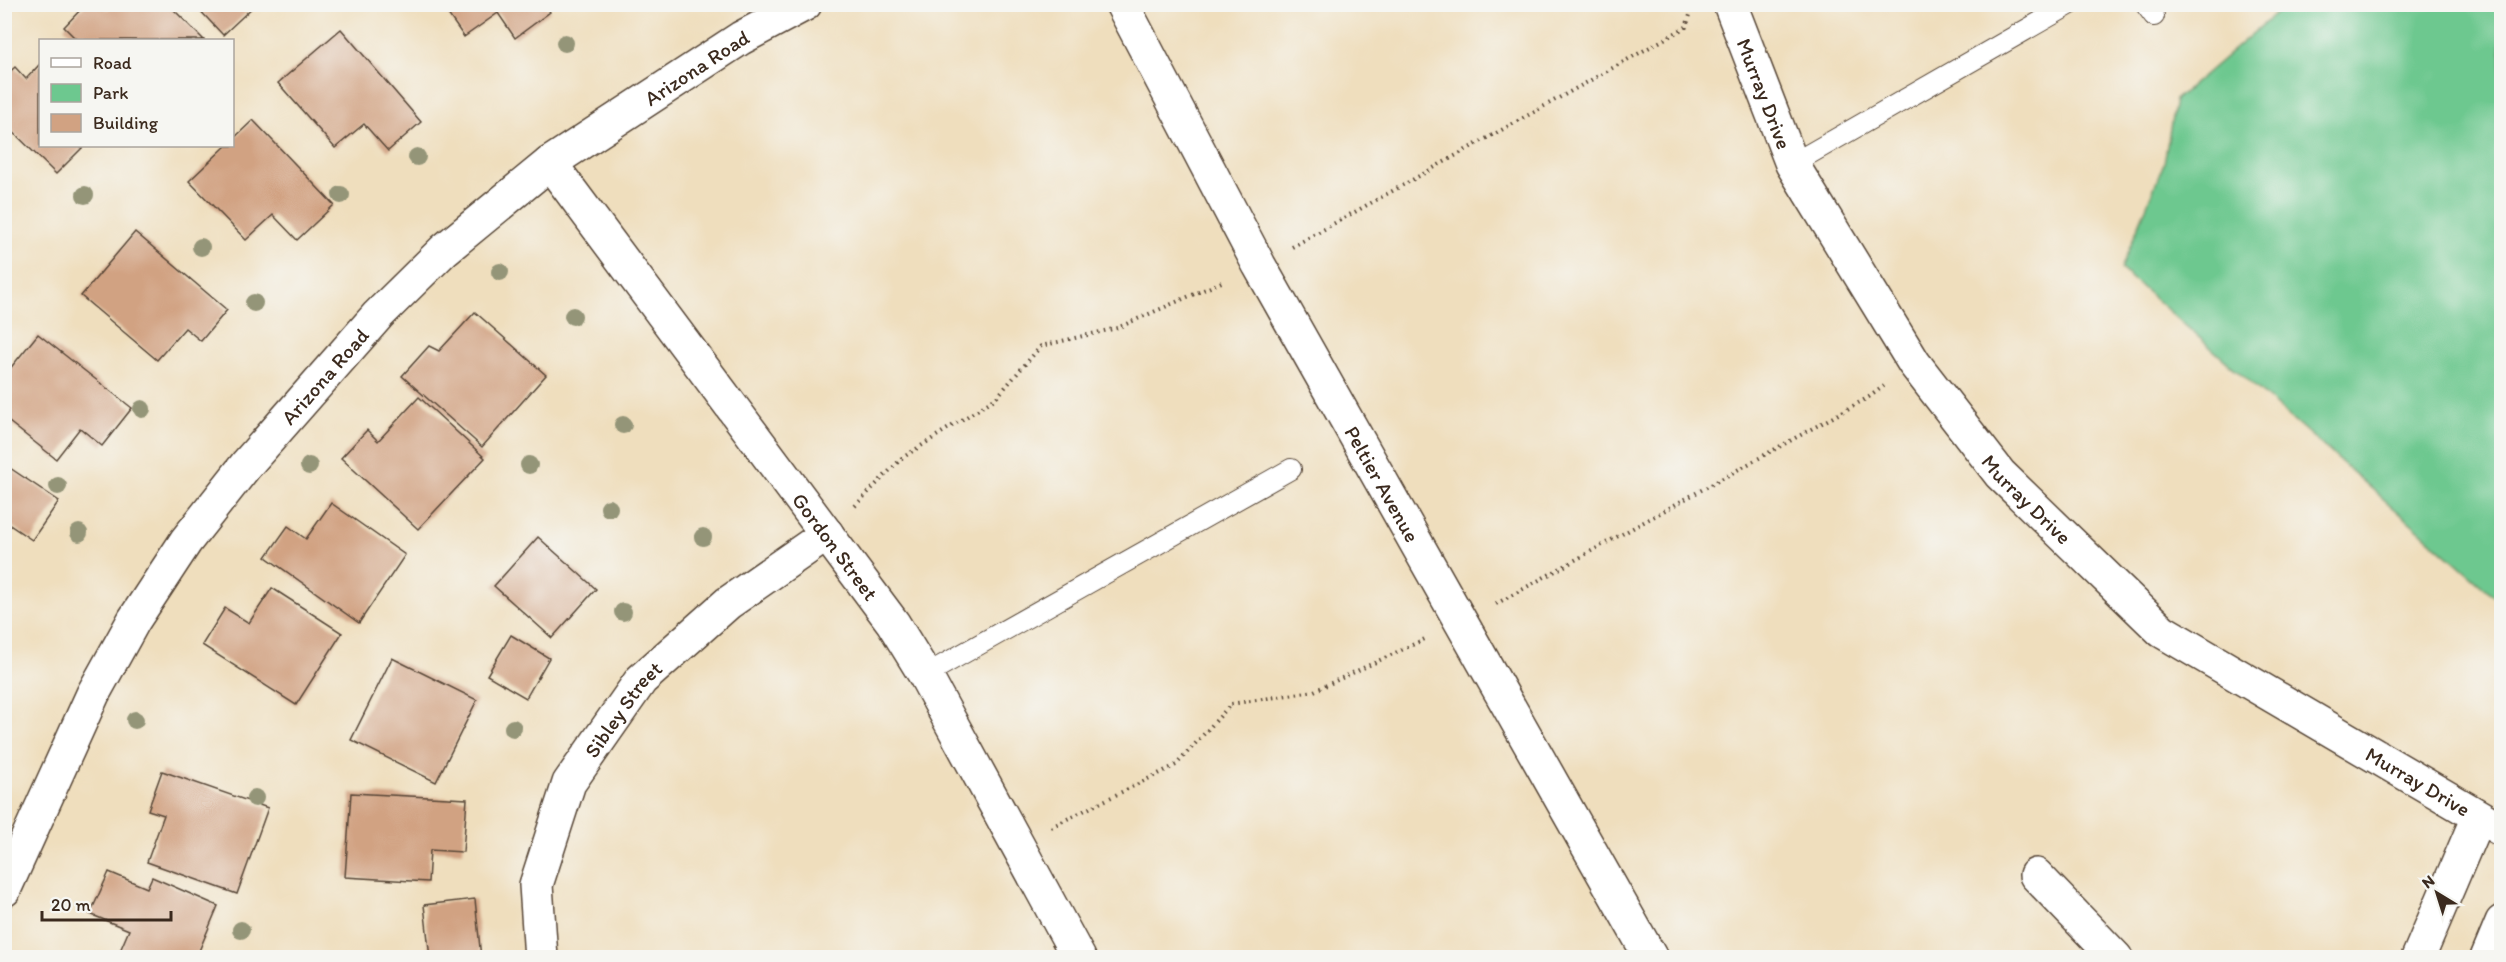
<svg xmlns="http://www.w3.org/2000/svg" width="2506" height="962" viewBox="0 0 2506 962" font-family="Itim,sans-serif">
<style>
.green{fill:#6dc88f;stroke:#547956;stroke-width:1.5}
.building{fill:#d1a282}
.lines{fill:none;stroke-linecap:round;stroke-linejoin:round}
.service-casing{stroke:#564536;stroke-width:22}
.minor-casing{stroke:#564536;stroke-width:36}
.path{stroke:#564536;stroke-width:4;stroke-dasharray:1.5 4.5;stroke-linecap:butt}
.service{stroke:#fff;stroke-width:20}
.minor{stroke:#fff;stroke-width:33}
.tree{fill:#949578}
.labels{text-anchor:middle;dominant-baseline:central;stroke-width:5;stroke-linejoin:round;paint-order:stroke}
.street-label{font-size:21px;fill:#3b2a1e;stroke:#f6f6f2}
</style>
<rect width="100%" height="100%" fill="#f6f6f2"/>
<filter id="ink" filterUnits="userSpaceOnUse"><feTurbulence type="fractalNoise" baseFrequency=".0167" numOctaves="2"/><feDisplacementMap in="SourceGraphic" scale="12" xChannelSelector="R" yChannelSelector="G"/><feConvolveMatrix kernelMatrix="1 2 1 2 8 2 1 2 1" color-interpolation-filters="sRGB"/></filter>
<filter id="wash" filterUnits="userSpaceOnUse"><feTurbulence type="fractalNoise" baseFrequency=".008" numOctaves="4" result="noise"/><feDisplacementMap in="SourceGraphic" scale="24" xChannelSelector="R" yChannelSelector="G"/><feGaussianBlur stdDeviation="1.35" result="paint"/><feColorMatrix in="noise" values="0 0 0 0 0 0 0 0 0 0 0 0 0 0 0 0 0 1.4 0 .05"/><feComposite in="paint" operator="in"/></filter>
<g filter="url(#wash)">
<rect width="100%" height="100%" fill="#efdebd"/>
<!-- green -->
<path class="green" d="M 2287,4 L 2501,5 L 2501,602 L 2121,269 L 2164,163 L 2175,100 Z"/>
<g id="blocks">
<!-- building -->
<g class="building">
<path d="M 86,4 L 102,4 L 107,10 L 112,4 L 168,4 L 204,40 L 77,40 L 64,27 Z"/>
<path d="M 194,4 L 256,4 L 223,35 Z"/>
<path d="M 441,4 L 545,4 L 550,12 L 515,38 L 498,13 L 464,37 Z"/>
<path d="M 341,29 L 421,122 L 388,151 L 364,124 L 335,148 L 278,83 Z"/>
<path d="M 40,64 L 40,146 L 84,146 L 56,174 L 4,123 L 4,77 L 15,67 L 26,79 Z"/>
<path d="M 253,120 L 334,205 L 297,240 L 273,215 L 246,240 L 189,181 L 226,146 L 232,146 L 232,140 Z"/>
<path d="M 135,232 L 227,310 L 201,341 L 185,328 L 157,360 L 81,296 Z"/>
<path d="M 475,312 L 546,375 L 482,447 L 402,376 L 429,346 L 439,351 Z"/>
<path d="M 38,334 L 132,408 L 102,446 L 80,428 L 56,459 L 4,418 L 4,376 Z"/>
<path d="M 419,397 L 485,458 L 418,529 L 341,458 L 367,430 L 378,441 Z"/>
<path d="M 4,464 L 59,501 L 32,540 L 4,521 Z"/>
<path d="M 331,503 L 405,555 L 359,623 L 266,557 L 288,526 L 306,539 Z"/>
<path d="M 538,537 L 596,589 L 552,638 L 494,586 Z"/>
<path d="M 272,588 L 342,633 L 296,705 L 202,645 L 225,608 L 249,623 Z"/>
<path d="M 511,635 L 549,658 L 526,698 L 487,675 Z"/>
<path d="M 392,658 L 477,700 L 436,782 L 351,740 Z"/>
<path d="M 162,771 L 268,808 L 237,894 L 147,862 L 164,815 L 148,810 Z"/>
<path d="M 351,793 L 467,799 L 463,852 L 430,850 L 428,882 L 345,877 Z"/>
<path d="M 109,872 L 147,888 L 152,877 L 218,906 L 196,958 L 117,958 L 129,930 L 90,914 Z"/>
<path d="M 475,899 L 481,958 L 430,958 L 424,905 Z"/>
</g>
</g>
</g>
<g filter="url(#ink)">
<use href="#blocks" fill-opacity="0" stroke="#564536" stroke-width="1.5"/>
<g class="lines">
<!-- service casing -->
<g class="service-casing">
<g id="service">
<path d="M 2145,4 L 2154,16"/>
<path d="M 1792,164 L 2071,4"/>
<path d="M 925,675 L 1291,469"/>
</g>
</g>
<!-- minor casing -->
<g class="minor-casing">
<g id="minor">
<path id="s1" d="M 1122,4 L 1259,265 L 1651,958"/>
<path id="s2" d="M 1730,4 L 1792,164 L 1914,363 L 2000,474 L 2162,631 L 2502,830"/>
<path id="s3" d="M 550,163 L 893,623 L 925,675 L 1079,958"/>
<path d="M 2036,875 L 2116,958"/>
<path id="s4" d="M 4,890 L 93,694 L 134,620 L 186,541 L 246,465 L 378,315 L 444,250 L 550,163 L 741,38 L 805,4"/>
<path id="s5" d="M 541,958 L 536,885 L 569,783 L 641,680 L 728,603 L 827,534"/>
<path d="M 2418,958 L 2478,817"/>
<path d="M 2487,958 L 2502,922"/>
</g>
</g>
<!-- path -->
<g class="path">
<path d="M 1292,247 L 1686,27 L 1691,12"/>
<path d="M 855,506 L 902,458 L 996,398 L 1041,346 L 1117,328 L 1224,281"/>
<path d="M 1496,604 L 1869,397 L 1884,386"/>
<path d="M 1051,827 L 1176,765 L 1231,704 L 1314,691 L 1427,638"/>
</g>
<!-- service -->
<use href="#service" class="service"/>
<!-- minor -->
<use href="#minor" class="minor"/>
</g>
<!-- trees -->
<g class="tree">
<circle cx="565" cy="43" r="9"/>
<circle cx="417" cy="157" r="9"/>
<circle cx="85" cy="195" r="9"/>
<circle cx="341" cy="195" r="9"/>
<circle cx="201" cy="247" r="9"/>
<circle cx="500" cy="272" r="9"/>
<circle cx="254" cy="303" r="9"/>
<circle cx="573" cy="316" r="9"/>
<circle cx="142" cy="409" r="9"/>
<circle cx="623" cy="425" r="9"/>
<circle cx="529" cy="465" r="9"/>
<circle cx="309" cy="466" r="9"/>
<circle cx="58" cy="486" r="9"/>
<circle cx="609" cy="508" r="9"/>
<circle cx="79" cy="533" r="9"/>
<circle cx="703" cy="537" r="9"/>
<circle cx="623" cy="612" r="9"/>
<circle cx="135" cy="720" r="9"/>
<circle cx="513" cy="728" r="9"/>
<circle cx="255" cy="798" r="9"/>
<circle cx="241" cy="930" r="9"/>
</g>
</g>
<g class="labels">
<!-- street labels -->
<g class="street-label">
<text stroke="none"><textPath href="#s4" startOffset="1096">Arizona Road</textPath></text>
<text stroke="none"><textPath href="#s2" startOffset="96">Murray Drive</textPath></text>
<text stroke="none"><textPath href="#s4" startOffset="610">Arizona Road</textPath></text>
<text stroke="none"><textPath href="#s1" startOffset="546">Peltier Avenue</textPath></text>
<text stroke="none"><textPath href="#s2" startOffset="582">Murray Drive</textPath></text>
<text stroke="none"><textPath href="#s3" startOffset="478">Gordon Street</textPath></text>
<text stroke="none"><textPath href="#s5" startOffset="272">Sibley Street</textPath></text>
<text stroke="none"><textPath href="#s2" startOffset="1068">Murray Drive</textPath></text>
</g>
</g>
<!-- margin -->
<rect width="2506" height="962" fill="none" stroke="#f6f6f2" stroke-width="24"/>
<!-- legend -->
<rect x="39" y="39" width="195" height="108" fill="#f6f6f2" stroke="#aba49d" stroke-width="1.5"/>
<rect x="51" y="58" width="30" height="9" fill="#ffffff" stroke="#aba49d" stroke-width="1.5"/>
<text x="93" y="69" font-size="18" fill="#3b2a1e">Road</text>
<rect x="51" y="84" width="30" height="18" fill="#6dc88f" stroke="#aba49d" stroke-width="1.5"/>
<text x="93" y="99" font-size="18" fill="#3b2a1e">Park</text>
<rect x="51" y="114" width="30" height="18" fill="#d1a282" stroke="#aba49d" stroke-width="1.5"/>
<text x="93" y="129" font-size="18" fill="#3b2a1e">Building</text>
<!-- north arrow -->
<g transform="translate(2437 893) rotate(322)" stroke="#f6f6f2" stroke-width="4.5" paint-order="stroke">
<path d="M0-4.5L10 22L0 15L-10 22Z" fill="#3b2a1e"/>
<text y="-9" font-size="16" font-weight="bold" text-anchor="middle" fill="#3b2a1e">N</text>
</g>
<!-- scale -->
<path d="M42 911v9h129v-9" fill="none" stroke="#3b2a1e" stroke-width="3"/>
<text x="51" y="911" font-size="18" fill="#3b2a1e" stroke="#f6f6f2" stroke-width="4.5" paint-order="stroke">20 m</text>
</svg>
